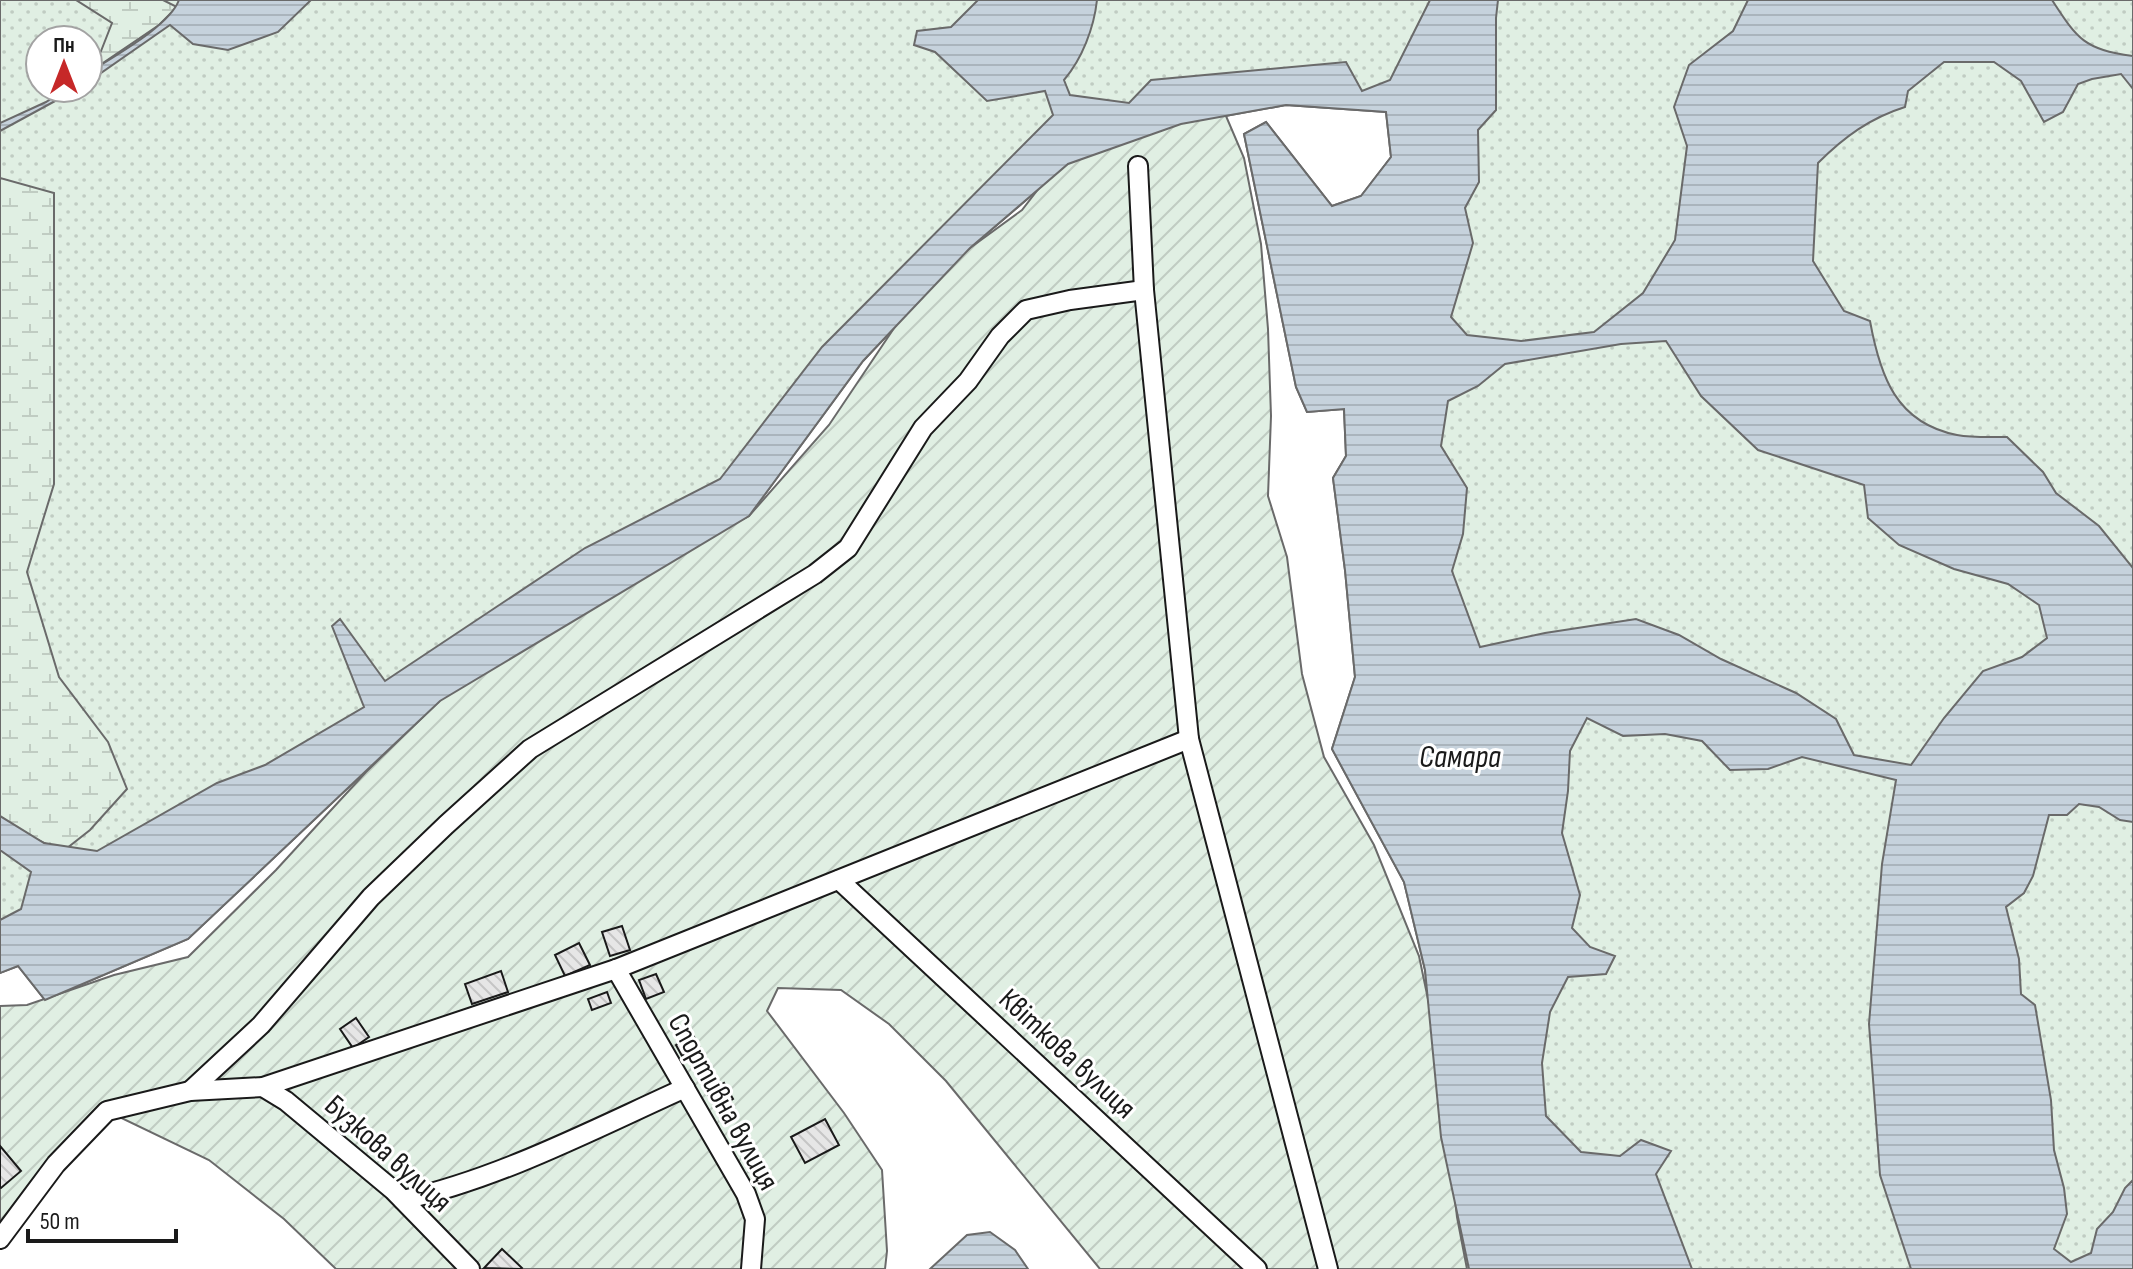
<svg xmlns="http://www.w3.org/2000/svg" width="2133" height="1269" viewBox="0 0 2133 1269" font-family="'Sofia Sans Condensed',sans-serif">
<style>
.grass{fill:url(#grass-dots);stroke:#6a6a6a;stroke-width:2;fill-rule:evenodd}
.wetland{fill:url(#wetland-marsh);stroke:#6a6a6a;stroke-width:2}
.garden{fill:url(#garden-furrows);stroke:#6a6a6a;stroke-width:2}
.water{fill:url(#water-rules);stroke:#6a6a6a;stroke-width:2;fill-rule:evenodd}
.building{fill:url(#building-back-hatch);stroke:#1a1a1a;stroke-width:2}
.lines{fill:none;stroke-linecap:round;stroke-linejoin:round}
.street-casing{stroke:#1a1a1a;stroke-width:22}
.street{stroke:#fff;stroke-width:18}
.labels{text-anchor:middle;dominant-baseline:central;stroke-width:6;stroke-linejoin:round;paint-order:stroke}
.street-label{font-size:30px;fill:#1a1a1a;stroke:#fff}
.water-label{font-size:32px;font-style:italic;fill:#1a1a1a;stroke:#fff}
</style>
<defs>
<pattern id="grass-dots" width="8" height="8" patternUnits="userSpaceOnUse" patternTransform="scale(2)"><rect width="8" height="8" fill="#e0efe3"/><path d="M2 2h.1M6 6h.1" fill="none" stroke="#c0ccc2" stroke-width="1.8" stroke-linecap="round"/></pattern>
<pattern id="wetland-marsh" width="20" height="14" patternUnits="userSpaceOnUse" patternTransform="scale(2)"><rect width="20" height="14" fill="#e0efe3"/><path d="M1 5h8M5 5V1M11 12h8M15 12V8" fill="none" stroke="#c0ccc2"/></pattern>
<pattern id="garden-furrows" width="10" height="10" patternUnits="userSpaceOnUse" patternTransform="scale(2)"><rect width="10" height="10" fill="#e0efe3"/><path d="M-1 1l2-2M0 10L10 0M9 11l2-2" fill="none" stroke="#c0ccc2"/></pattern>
<pattern id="water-rules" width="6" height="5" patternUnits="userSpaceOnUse" patternTransform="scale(2)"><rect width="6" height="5" fill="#c6d2dc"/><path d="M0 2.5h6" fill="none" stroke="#aab4bc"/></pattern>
<pattern id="building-back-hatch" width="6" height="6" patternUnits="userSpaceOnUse" patternTransform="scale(2)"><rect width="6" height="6" fill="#e6e6e6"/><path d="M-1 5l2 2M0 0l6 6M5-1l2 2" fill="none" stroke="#c5c5c5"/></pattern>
</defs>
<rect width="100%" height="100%" fill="#fff"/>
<!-- grass -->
<path class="grass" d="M 0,0 L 2133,0 L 2133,1269 L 1469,1269 L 1441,1137 L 1425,970 L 1404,882 L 1332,749 L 1355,677 L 1345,570 L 1333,478 L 1346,456 L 1344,409 L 1307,412 L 1296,387 L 1244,134 L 1266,122 L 1332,206 L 1361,196 L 1391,157 L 1386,112 L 1286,105 L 1181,124 L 1068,164 L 970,248 L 863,361 L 749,516 L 440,701 L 188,939 L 45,1000 L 18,966 L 0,973 ZM 40,40 L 88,40 L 88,88 L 40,88 Z"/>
<!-- wetland -->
<g class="wetland">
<path d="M 76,0 L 163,0 L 177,7 L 159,25 L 94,69 L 112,23 Z"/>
<path d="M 0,178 L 54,193 L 54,484 L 27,572 L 59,677 L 108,742 L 127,789 L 90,830 L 62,852 L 0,821 Z"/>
</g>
<!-- garden -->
<path class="garden" d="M 1223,109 L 1244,158 L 1261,244 L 1268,329 L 1271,416 L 1268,496 L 1287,557 L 1302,674 L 1324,757 L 1374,845 L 1419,956 L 1439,1052 L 1457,1217 L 1467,1269 L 1100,1269 L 946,1081 L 889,1024 L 841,990 L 778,988 L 767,1011 L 844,1113 L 882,1170 L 887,1251 L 885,1269 L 336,1269 L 284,1219 L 209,1160 L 107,1111 L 0,1239 L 0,1006 L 27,1005 L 114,975 L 188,957 L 276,870 L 366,772 L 459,682 L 661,562 L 749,516 L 829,425 L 917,294 L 970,248 L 1022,210 L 1060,161 Z"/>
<!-- water -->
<g class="water">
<path d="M 179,0 L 311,0 L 278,32 L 228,50 L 193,44 L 170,25 L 88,82 L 88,73 C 112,57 169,27 179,0 Z"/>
<path d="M 978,0 L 1097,0 C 1094,28 1082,59 1064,80 L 1070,95 L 1129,103 L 1151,80 L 1346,62 L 1362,91 L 1390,80 L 1430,0 L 1498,0 L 1496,18 L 1496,110 L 1478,130 L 1479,182 L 1465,208 L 1473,243 L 1451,317 L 1467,335 L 1521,341 L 1594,332 L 1643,293 L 1675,240 L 1687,146 L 1674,107 L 1689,65 L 1733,31 L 1748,0 L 2052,0 C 2078,40 2084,49 2133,56 L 2133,89 L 2121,74 L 2092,79 L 2078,84 L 2063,112 L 2044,122 L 2021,81 L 1994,62 L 1944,62 L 1908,91 L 1905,107 C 1870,118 1844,137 1818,163 L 1813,261 L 1844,311 L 1870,321 C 1880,376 1896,423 1957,435 C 1973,438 1991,437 2007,437 L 2043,472 L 2056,493 L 2099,526 L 2133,568 L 2133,822 L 2120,820 L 2099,807 L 2079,804 L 2067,815 L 2049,815 L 2033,876 L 2024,893 L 2006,907 L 2019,959 L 2021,994 L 2035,1005 L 2051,1100 L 2054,1150 L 2064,1188 L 2067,1214 L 2054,1249 L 2071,1262 L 2091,1253 L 2097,1229 L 2113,1212 L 2125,1188 L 2133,1180 L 2133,1269 L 1911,1269 L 1880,1175 L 1869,1024 L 1882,864 L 1896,780 L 1802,757 L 1768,769 L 1730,770 L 1702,741 L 1665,734 L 1623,736 L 1587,718 L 1570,751 L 1568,791 L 1562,833 L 1580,895 L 1572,928 L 1590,947 L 1615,956 L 1606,974 L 1568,977 L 1550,1012 L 1542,1063 L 1546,1116 L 1581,1152 L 1620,1156 L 1641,1140 L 1671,1151 L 1656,1174 L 1692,1269 L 1469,1269 L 1441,1137 L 1425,970 L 1404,882 L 1332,749 L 1355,677 L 1345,570 L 1333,478 L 1346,456 L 1344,409 L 1307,412 L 1296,387 L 1244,134 L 1266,122 L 1332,206 L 1361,196 L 1391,157 L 1386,112 L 1286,105 L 1181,124 L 1068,164 L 970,248 L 863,361 L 749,516 L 440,701 L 188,939 L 45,1000 L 18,966 L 0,973 L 0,920 L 21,909 L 31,872 L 0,850 L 0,816 L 44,843 L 97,851 L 217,783 L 265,765 L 364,707 L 332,626 L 340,619 L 385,681 L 585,548 L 720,479 L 822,347 L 1053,115 L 1045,91 L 987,101 L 935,52 L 914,45 L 917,31 L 951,27 ZM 1666,341 L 1701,396 L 1758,450 L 1864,485 L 1868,518 L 1899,545 L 1954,569 L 2008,584 L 2039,605 L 2047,638 L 2022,657 L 1983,671 L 1944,718 L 1911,765 L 1854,755 L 1836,719 L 1796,693 L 1721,659 L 1679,635 L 1636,619 L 1545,633 L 1480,647 L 1452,571 L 1463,534 L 1467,488 L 1441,446 L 1448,401 L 1478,386 L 1505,364 L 1621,344 Z"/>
<path d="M 67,88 L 79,88 L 0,131 L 0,123 L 46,102 Z"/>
<path d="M 990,1232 L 1015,1250 L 1028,1269 L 930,1269 L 967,1235 Z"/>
</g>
<!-- building -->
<g class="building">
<path d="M 622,926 L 630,950 L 610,956 L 602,932 Z"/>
<path d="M 579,943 L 590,965 L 565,976 L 555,955 Z"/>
<path d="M 501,971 L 508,992 L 472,1004 L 465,984 Z"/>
<path d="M 656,974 L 664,992 L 646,999 L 639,980 Z"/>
<path d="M 607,992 L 611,1003 L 592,1010 L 588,999 Z"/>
<path d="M 356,1018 L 369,1037 L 353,1048 L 340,1029 Z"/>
<path d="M 693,1035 L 701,1050 L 691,1055 L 689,1051 L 682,1056 L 676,1045 Z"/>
<path d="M 724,1083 L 733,1099 L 717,1109 L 707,1093 Z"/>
<path d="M 825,1119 L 839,1145 L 805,1163 L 791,1137 Z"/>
<path d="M 0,1146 L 21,1171 L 1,1188 L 0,1187 Z"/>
<path d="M 502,1249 L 522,1268 L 521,1269 L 484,1268 Z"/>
</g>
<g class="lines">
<!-- street casing -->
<g class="street-casing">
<g id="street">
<path d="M 1138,166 L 1144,290 L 1189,739 L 1328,1269"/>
<path d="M 839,880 L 1257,1269"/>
<path d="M 616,969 L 746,1194 L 755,1219 L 751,1269"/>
<path d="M 263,1087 L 286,1101 L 393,1190 L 470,1269"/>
<path d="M 190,1091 L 261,1025 L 371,897 L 446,825 L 530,749 L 815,574 L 848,548 L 923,428 L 968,381 L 1000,336 L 1026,310 L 1070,300 L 1144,290"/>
<path d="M 403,1200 C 501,1178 594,1129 685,1088"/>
<path d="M 0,1239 L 56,1164 L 107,1111 L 190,1091 L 263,1087 L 616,969 L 1189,739"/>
</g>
</g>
<!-- street -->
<use href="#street" class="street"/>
</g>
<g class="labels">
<!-- street labels -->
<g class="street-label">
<text transform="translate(1067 1054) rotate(43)">Квіткова вулиця</text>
<text transform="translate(723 1102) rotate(61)">Спортивна вулиця</text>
<text transform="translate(388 1154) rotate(42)">Бузкова вулиця</text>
</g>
<!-- water labels -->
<g class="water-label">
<text x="1460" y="757">Самара</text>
</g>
</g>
<!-- north arrow -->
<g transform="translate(64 64)"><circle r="38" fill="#ffffff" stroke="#a3a3a3" stroke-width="2"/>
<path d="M0-6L14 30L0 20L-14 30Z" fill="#c62828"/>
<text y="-12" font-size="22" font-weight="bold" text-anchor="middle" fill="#1a1a1a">Пн</text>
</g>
<!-- scale -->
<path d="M28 1229v12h148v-12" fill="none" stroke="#1a1a1a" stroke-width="4"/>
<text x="40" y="1229" font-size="24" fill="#1a1a1a" stroke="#ffffff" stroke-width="6" paint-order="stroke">50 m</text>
</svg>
